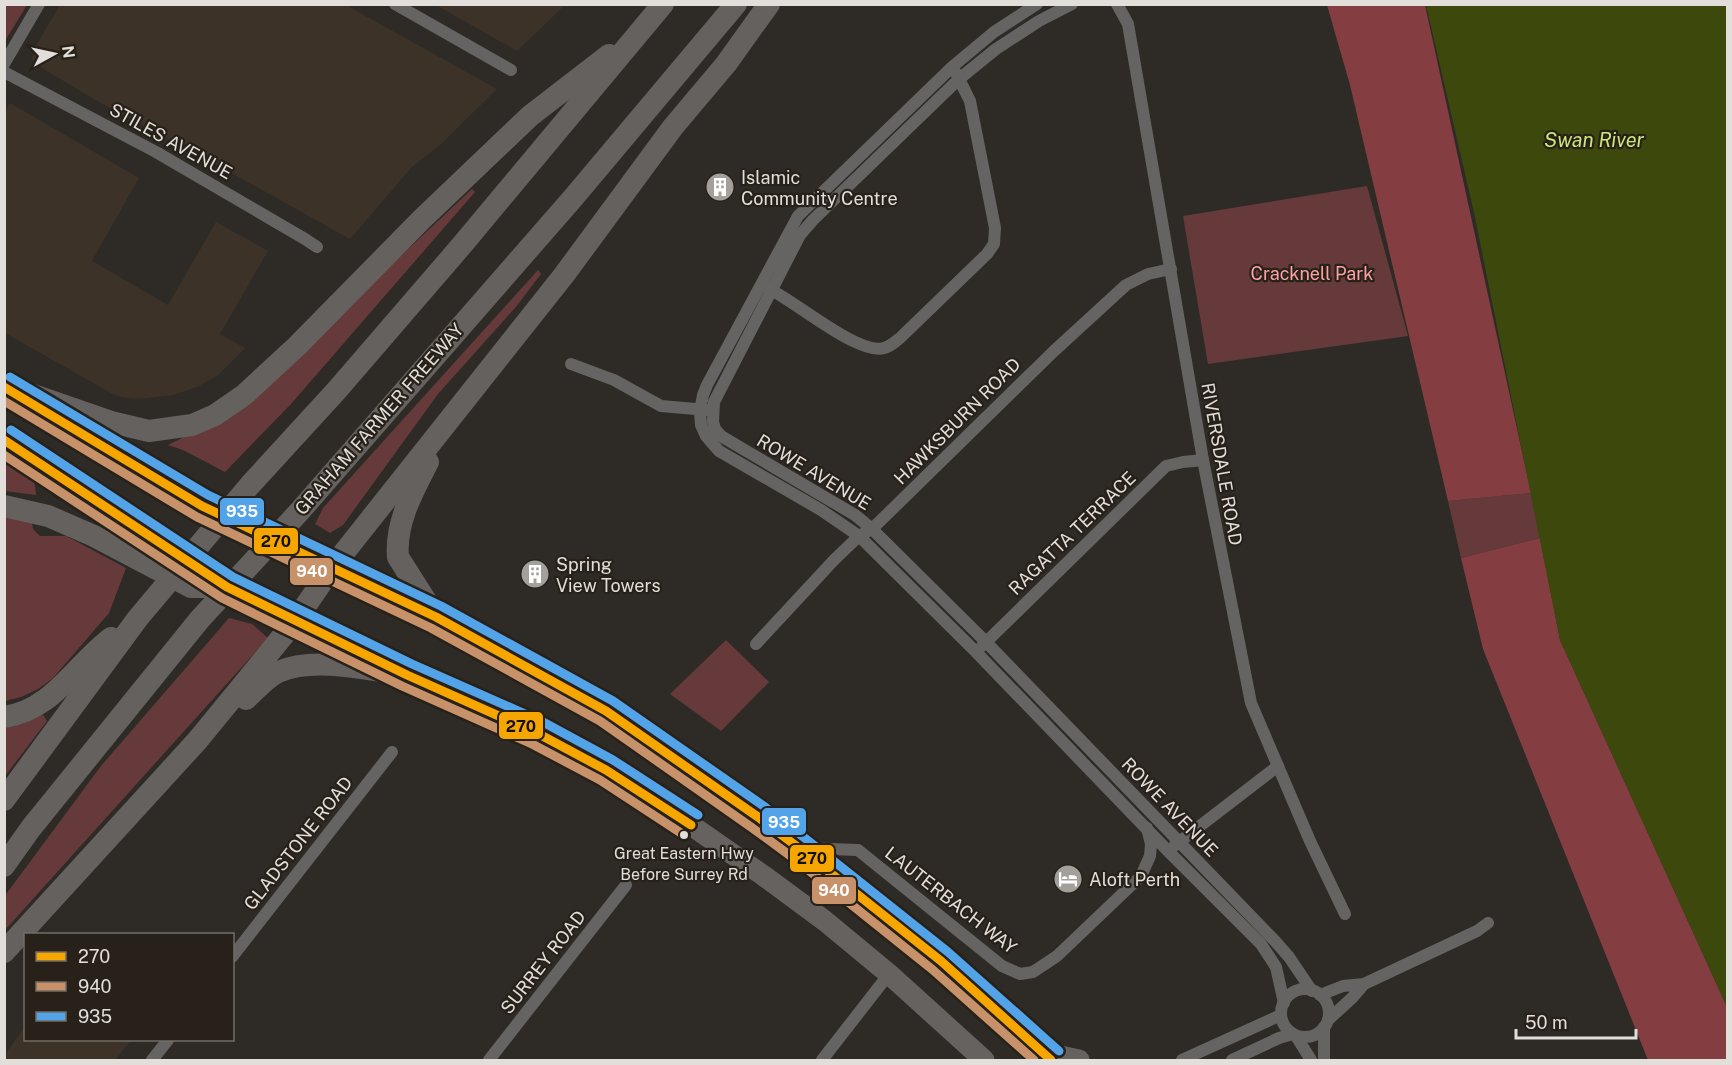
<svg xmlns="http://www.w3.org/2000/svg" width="1732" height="1065" viewBox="0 0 1732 1065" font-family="'Public Sans',sans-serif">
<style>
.built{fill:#3c3227}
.green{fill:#663a3a}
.forest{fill:#843e41}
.water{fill:#3d490c}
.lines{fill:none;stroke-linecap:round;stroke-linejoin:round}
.minor{stroke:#656462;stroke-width:12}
.trunk{stroke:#666260;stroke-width:21}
.motorway{stroke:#64615e;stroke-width:22}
.bus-1-casing{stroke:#27211a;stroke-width:14}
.bus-2-casing{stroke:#27211a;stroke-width:14}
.bus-3-casing{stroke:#27211a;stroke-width:14}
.bus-1{stroke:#f7a600;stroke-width:9}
.bus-2{stroke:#c7916a;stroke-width:9}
.bus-3{stroke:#53a3e8;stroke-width:9}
.bus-dot{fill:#e2ded9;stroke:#27211a;stroke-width:2}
.labels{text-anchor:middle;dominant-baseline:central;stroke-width:4.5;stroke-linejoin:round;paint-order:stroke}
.bus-label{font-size:16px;fill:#e2ded9;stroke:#27211a}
.street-label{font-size:18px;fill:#e2ded9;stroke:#27211a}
.poi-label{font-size:18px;fill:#e2ded9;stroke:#27211a;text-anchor:start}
.park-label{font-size:18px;fill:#fea1a2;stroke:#27211a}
.water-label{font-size:20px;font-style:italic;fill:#cce678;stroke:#27211a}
.line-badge{stroke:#27211a;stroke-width:2}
.badge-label{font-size:16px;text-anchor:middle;font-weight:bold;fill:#fff}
.pale-badge-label{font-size:16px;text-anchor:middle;font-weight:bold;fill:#111}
</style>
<rect width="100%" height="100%" fill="#2e2b27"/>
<!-- built -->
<g class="built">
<path d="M 60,5 L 346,5 L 497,89 L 441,144 L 412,167 L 350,239 L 201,156 L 106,106 L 45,70 L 32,59 L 37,44 Z"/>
<path d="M 436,5 L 565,5 L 517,51 Z"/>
<path d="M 10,103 L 139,178 L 92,261 L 168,305 L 216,222 L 268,251 L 220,334 L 245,348 L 218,375 L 199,386 L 174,395 L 139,399 L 121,397 L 111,393 L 5,333 L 4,114 Z"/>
<path d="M 25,1026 L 26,1040 L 131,1040 L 115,1060 L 5,1060 L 5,1055 Z"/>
</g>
<!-- green -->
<g class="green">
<path d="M 5,4 L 27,5 L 5,41 L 4,5 Z"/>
<path d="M 1367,186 L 1408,336 L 1208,364 L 1183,216 Z"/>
<path d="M 472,189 L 475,192 L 291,404 L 225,472 L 183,450 L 168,445 L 226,416 L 284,366 Z"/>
<path d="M 538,270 L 541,274 L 515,308 L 438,394 L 343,525 L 330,533 L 315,524 L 323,508 Z"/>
<path d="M 5,462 L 34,479 L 36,495 L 5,491 Z"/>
<path d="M 1531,493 L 1540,538 L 1461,558 L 1448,501 Z"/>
<path d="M 4,514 L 31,518 L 33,529 L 40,536 L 66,536 L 126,568 L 109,613 L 53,678 L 38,689 L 21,697 L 5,701 Z"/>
<path d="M 229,618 L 252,624 L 268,638 L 5,930 L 4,897 L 101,766 Z"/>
<path d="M 726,640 L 769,682 L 721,731 L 670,694 Z"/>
<path d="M 43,715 L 47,721 L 5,776 L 5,727 L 22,724 Z"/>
</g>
<!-- forest -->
<g class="forest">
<path d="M 1327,5 L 1425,5 L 1531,493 L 1448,501 L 1350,85 Z"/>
<path d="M 1540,538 L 1560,640 L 1727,1007 L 1727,1060 L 1648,1060 L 1483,649 L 1461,558 Z"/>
</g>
<!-- water -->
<path class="water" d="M 1426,5 L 1727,5 L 1727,1007 L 1560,640 L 1475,217 Z"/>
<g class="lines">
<!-- minor -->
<g class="minor">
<path d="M 395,4 L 511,70"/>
<path d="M 1037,4 L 994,32 L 952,67 L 798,216 L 707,385 L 703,395 L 700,411 L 701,425 L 706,436 L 719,451 L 821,510 L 859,536 L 976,652 L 1168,851 L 1261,944 L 1276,967 L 1284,1003"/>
<path d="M 1072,4 L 1039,21 L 996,49 L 959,79 L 813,220 L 800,235 L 714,402 L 713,422 L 715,429 L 721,436 L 855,515 L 872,529 L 986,642 L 1275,941 L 1289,957 L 1312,991"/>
<path d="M 1117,4 L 1128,24 L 1203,460 L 1251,703 L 1310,841 L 1345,914"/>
<path d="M 4,64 L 39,4"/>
<path d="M 4,72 L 156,152 L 305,239 L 317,247"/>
<path d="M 767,288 C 793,299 858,356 884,348 C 890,347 896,341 900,338 L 987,254 L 994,244 L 995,228 L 970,101 L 956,73"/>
<path d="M 571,364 L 614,380 L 661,406 L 707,410"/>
<path d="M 756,644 L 834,560 L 859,536 L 872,529 L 1054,351 L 1126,285 L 1148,274 L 1171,269"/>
<path d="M 982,646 L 1166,466 L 1183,462 L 1203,460"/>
<path d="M 1174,846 L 1278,766"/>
<path d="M 803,848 L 858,850 L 1002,966 L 1020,974 L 1033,972 L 1057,956 L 1141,876 L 1150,856 L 1151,844 L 1147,828"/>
<path d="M 232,957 L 392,752"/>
<circle cx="1305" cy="1013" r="24"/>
<path d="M 1320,995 L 1343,986 L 1364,984 L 1477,931 L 1488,923"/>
<path d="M 1328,1020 L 1352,998 L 1364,984"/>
<path d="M 1296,1036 L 1311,1060"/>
<path d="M 152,1060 L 168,1040"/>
<path d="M 489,1060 L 626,885"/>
<path d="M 822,1060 L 889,974"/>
<path d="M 1182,1060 L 1281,1015"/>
<path d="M 1232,1060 L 1279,1038 L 1293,1034"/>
<path d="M 1324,1060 L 1324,1027"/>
</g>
<!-- trunk -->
<g class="trunk">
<path d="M 20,396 L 202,506 L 250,530 L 436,617 L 606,711 L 758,817 L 799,848 L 941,961 L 1051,1060"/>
<path d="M 4,440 L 227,587 L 407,675 L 537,733 L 606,770 L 685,821 L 764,876 L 825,921 L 889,974 L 984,1060"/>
<path d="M 1042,1052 L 1079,1060"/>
</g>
<!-- motorway -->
<g class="motorway">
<path d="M 4,385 L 111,422 L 149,431 L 192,425 L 215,415 L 244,395 L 297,346 L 422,219 L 530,116 L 609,55"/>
<path d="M 428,462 C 413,491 395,523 398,557 L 436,617"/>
<path d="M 4,506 L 48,516 L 94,536 L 191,587 L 227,587"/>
<path d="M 246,699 C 256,690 267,677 278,672 C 315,656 369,670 407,675"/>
<path d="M 4,717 C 52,711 75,665 111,638"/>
<path d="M 4,800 L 138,618 L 250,485 L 337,390 L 462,245 L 663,4"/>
<path d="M 4,866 L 31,828 L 200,619 L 299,512 L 573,198 L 736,4"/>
<path d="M 4,952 L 197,741 L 247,680 L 295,621 L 331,569 L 564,275 L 673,127 L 726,64 L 769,4"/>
</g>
<!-- bus-1 casing -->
<g class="bus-1-casing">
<g id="bus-1">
<path d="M 4,387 L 202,506 L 436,617 L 606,711 L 758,817 L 799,848 L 941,961 L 1051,1060"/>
<path d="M 4,440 L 227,587 L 407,675 L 537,733 L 606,770 L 691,825"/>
</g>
</g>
<!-- bus-2 casing -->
<g class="bus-2-casing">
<g id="bus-2">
<path d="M 4,401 L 197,517 L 431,628 L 600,721 L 751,827 L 792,857 L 933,970 L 1034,1060"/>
<path d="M 4,455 L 222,598 L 402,686 L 532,744 L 600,780 L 684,835"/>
</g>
</g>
<!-- bus-3 casing -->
<g class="bus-3-casing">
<g id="bus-3">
<path d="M 10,377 L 208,495 L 441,606 L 613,701 L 765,807 L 806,839 L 948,952 L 1059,1051"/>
<path d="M 11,430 L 233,577 L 412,664 L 543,722 L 613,760 L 698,815"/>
</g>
</g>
<!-- bus-1 -->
<use href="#bus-1" class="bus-1"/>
<!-- bus-2 -->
<use href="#bus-2" class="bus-2"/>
<!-- bus-3 -->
<use href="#bus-3" class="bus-3"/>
</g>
<!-- icons -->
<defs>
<g id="building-disc" transform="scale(1.5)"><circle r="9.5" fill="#a39f9b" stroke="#27211a"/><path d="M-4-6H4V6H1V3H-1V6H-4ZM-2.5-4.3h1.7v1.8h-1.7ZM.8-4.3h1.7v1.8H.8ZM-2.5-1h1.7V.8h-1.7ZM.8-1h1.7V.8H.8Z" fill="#fff"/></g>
<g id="hotel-disc" transform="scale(1.5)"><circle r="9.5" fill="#a39f9b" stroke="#27211a"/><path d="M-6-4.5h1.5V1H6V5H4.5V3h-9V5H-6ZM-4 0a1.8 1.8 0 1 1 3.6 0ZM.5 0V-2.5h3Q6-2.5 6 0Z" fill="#fff"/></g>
</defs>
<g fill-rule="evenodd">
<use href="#building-disc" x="720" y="187"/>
<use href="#building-disc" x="535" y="574"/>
<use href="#hotel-disc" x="1068" y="879"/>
</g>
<!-- markers -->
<circle class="bus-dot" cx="684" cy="835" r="5"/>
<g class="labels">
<!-- bus labels -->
<g class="bus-label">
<text x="684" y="853">Great Eastern Hwy<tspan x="684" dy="21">Before Surrey Rd</tspan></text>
</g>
<!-- street labels -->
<g class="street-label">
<text transform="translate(171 141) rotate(29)">STILES AVENUE</text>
<text transform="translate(379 419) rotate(-49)">GRAHAM FARMER FREEWAY</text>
<text transform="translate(957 421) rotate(-45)">HAWKSBURN ROAD</text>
<text transform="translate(1222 464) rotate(80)">RIVERSDALE ROAD</text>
<text transform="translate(814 472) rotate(31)">ROWE AVENUE</text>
<text transform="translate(1072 533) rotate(-44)">RAGATTA TERRACE</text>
<text transform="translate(1170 807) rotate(46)">ROWE AVENUE</text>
<text transform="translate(298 843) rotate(-52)">GLADSTONE ROAD</text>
<text transform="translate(951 900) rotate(38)">LAUTERBACH WAY</text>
<text transform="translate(543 962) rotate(-52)">SURREY ROAD</text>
</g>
<!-- poi labels -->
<g class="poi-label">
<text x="741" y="177">Islamic<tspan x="741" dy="21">Community Centre</tspan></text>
<text x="556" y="564">Spring<tspan x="556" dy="21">View Towers</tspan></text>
<text x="1089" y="879">Aloft Perth</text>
</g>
<!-- park labels -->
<g class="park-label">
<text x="1312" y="273">Cracknell Park</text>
</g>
<!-- water labels -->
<g class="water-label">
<text x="1594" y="140">Swan River</text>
</g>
</g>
<g class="line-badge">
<rect x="219" y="497" width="46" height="29" rx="6" fill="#53a3e8"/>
<rect x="253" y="527" width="46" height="28" rx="6" fill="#f7a600"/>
<rect x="289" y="557" width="45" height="29" rx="6" fill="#c7916a"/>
<rect x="498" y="711" width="46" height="29" rx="6" fill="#f7a600"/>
<rect x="761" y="807" width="46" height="29" rx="6" fill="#53a3e8"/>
<rect x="789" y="844" width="46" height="29" rx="6" fill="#f7a600"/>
<rect x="811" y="876" width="46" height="29" rx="6" fill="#c7916a"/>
</g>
<g class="badge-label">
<text x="242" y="517">935</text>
<text x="312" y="577">940</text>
<text x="784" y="828">935</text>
<text x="834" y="896">940</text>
</g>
<g class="pale-badge-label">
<text x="276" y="547">270</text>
<text x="521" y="732">270</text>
<text x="812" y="864">270</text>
</g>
<!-- border -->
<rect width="1732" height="1065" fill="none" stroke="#e2ded9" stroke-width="12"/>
<!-- legend -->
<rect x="24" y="933" width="210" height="108" fill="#27211a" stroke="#726d66" stroke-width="1.5"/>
<rect x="36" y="952" width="30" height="9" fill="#f7a600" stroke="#726d66" stroke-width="1.5"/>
<text x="78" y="963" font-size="18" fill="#e2ded9">270</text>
<rect x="36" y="982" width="30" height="9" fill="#c7916a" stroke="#726d66" stroke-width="1.5"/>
<text x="78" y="993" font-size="18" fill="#e2ded9">940</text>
<rect x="36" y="1012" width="30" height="9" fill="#53a3e8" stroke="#726d66" stroke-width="1.5"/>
<text x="78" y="1023" font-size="18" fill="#e2ded9">935</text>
<!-- north arrow -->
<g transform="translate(54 54) rotate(82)" stroke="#27211a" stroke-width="4.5" paint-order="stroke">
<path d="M0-4.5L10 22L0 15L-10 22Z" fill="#e2ded9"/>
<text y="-9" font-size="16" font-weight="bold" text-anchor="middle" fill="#e2ded9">N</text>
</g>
<!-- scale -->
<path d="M1516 1029v9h120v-9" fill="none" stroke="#e2ded9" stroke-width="3"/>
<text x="1525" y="1029" font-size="18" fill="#e2ded9" stroke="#27211a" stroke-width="4.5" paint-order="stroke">50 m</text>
</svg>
